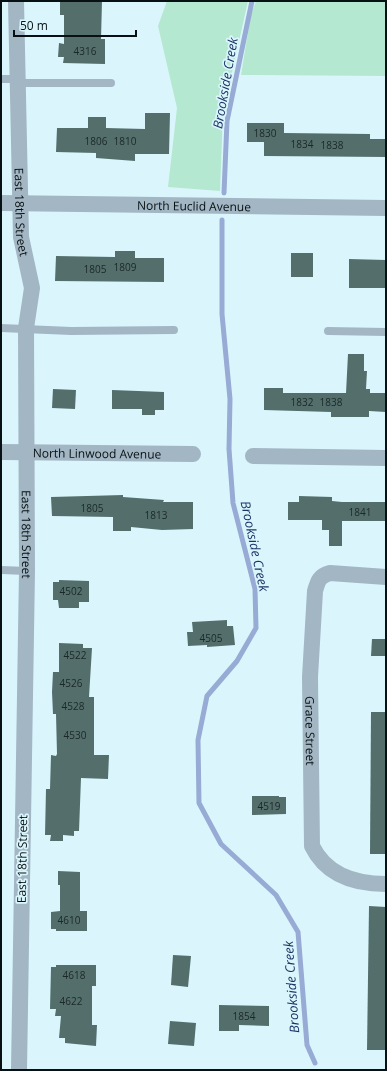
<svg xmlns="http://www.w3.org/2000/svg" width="387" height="1071" viewBox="0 0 387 1071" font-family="'Open Sans',sans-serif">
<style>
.green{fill:#b5e8d0}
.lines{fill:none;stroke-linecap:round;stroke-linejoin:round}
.stream{stroke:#97abd4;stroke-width:5}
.building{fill:#546e6c}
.lane{stroke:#a3b6c4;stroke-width:8}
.street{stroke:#a3b6c4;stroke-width:16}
.labels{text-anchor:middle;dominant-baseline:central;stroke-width:3.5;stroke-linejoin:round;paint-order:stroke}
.number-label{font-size:10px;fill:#1a2828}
.street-label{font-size:12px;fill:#071012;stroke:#daf6fc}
.water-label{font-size:13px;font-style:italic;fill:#1c3466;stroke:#daf6fc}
</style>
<rect width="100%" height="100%" fill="#daf6fc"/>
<!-- green -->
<g class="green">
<path d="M 167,1 L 248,1 L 223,113 L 220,191 L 168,187 L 177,108 L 158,26 Z"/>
<path d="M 256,1 L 386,1 L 386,76 L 241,75 L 251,14 Z"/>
</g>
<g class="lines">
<!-- stream -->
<g class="stream">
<path d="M 224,193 L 227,121 L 252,1"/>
<path d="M 222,220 L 222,314 L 230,399 L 229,449 L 233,503 L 255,589 L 256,628 L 237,661 L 207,696 L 198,740 L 199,803 L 221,844 L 276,895 L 298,932 L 307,1045 L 315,1063"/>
</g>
</g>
<!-- building -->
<g class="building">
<path d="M 60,1 L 102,1 L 101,39 L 105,39 L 105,64 L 63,63 L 64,57 L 58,57 L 59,43 L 64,44 L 64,15 L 60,15 Z"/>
<path d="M 145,113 L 170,113 L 169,154 L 135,154 L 135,161 L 96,158 L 96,153 L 56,152 L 57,128 L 88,128 L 88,117 L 106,117 L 106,128 L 145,129 Z"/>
<path d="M 247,123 L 284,123 L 284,133 L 370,134 L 370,139 L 386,139 L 386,157 L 264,156 L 264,142 L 247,142 Z"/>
<path d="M 115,251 L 135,251 L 135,258 L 164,258 L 164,282 L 55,281 L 56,256 L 115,257 Z"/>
<rect x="291" y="253" width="22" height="24"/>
<path d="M 349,259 L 386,260 L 386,288 L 349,288 Z"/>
<path d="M 348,354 L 364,354 L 364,371 L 367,371 L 366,389 L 370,389 L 370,393 L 386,393 L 386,412 L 369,411 L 369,417 L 331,417 L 331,412 L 264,410 L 264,388 L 283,388 L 283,393 L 346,393 Z"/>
<path d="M 53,389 L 76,390 L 75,409 L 52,408 Z"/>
<path d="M 112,390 L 164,392 L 164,410 L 155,410 L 155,415 L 142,415 L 142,409 L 112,409 Z"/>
<path d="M 123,495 L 123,497 L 164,500 L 163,502 L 193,502 L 193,529 L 162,530 L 131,527 L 131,531 L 113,531 L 113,517 L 52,516 L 51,497 Z"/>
<path d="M 299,496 L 332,497 L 332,501 L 342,502 L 386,502 L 386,521 L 342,521 L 342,546 L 329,546 L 329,530 L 322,530 L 322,520 L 288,520 L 288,502 L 299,502 Z"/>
<path d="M 59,580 L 89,581 L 89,602 L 79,602 L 79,608 L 59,608 L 58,600 L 53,600 L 53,582 L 59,582 Z"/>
<path d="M 227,620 L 227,626 L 233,626 L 235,645 L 207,647 L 207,645 L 188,646 L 187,632 L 193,632 L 192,622 Z"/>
<path d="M 372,639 L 386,639 L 386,656 L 371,656 Z"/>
<path d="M 59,643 L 83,644 L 83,648 L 92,648 L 89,697 L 94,697 L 94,755 L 109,755 L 108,779 L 81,778 L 79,831 L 74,831 L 74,836 L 63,835 L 63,841 L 50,841 L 51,835 L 45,835 L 46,789 L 50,789 L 51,755 L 56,756 L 57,754 L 56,714 L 53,714 L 52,692 L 53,672 L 59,672 Z"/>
<path d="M 371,712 L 386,712 L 386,854 L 370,854 Z"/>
<path d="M 252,796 L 279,796 L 279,797 L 286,797 L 286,814 L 252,815 Z"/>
<path d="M 58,871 L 80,872 L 80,911 L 87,911 L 87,931 L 56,931 L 56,929 L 51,929 L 51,912 L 60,911 L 60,885 L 58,885 Z"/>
<path d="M 369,906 L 386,907 L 386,1050 L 367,1050 Z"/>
<path d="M 173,955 L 191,956 L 188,987 L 171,985 Z"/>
<path d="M 56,965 L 96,965 L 96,986 L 92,986 L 92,1025 L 97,1025 L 96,1046 L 65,1043 L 65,1038 L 59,1038 L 61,1016 L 55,1016 L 56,1009 L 50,1009 L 51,967 L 56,967 Z"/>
<path d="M 219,1005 L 269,1006 L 269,1026 L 239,1025 L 239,1031 L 219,1031 Z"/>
<path d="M 170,1021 L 196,1023 L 194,1046 L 168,1044 Z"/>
</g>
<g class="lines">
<!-- lane -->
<g class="lane">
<path d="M 1,79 L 17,79"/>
<path d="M 17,83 L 111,83"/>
<path d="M 1,328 L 71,331 L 174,330"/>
<path d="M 328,331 L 386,332"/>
<path d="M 1,570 L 27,571"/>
</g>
<!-- street -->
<g class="street">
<path id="s1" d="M 16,1 L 21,237 L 32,288 L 26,328 L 27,571 L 19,1070"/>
<path id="s2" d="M 1,203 L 386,208"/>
<path id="s3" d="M 1,452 L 193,454"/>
<path d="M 253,456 L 386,458"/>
<path id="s4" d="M 386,577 L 330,573 C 319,576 318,581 315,591 L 310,677 L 312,846 C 326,875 355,884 386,884"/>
</g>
</g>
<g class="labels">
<!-- number labels -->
<g class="number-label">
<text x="85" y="51">4316</text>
<text x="265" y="133">1830</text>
<text x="96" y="141">1806</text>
<text x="125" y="141">1810</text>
<text x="302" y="144">1834</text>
<text x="332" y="145">1838</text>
<text x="125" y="267">1809</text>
<text x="95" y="269">1805</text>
<text x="302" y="402">1832</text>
<text x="331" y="402">1838</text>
<text x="92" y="508">1805</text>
<text x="360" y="512">1841</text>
<text x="156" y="515">1813</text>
<text x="71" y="591">4502</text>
<text x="211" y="638">4505</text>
<text x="75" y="655">4522</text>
<text x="71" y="683">4526</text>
<text x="73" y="706">4528</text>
<text x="75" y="735">4530</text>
<text x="269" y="806">4519</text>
<text x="69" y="920">4610</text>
<text x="74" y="975">4618</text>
<text x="71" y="1001">4622</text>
<text x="244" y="1016">1854</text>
</g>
<!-- street labels -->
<g class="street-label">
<text stroke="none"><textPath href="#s2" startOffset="193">North Euclid Avenue</textPath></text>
<text stroke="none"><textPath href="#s1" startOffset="211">East 18th Street</textPath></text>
<text stroke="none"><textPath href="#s3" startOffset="96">North Linwood Avenue</textPath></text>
<text stroke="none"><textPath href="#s1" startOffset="535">East 18th Street</textPath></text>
<text stroke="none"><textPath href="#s4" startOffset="221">Grace Street</textPath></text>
<text transform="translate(22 859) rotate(-89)">East 18th Street</text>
</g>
<!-- water labels -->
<g class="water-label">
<text transform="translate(225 83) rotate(-80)">Brookside Creek</text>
<text transform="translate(255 546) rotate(78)">Brookside Creek</text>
<text transform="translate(291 987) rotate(-94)">Brookside Creek</text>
</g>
</g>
<!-- border -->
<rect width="387" height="1071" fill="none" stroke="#071012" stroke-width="4"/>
<!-- scale -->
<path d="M14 30v6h122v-6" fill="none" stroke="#071012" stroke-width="2"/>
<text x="20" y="30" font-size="12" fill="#071012" stroke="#daf6fc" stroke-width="3" paint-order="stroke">50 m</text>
</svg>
